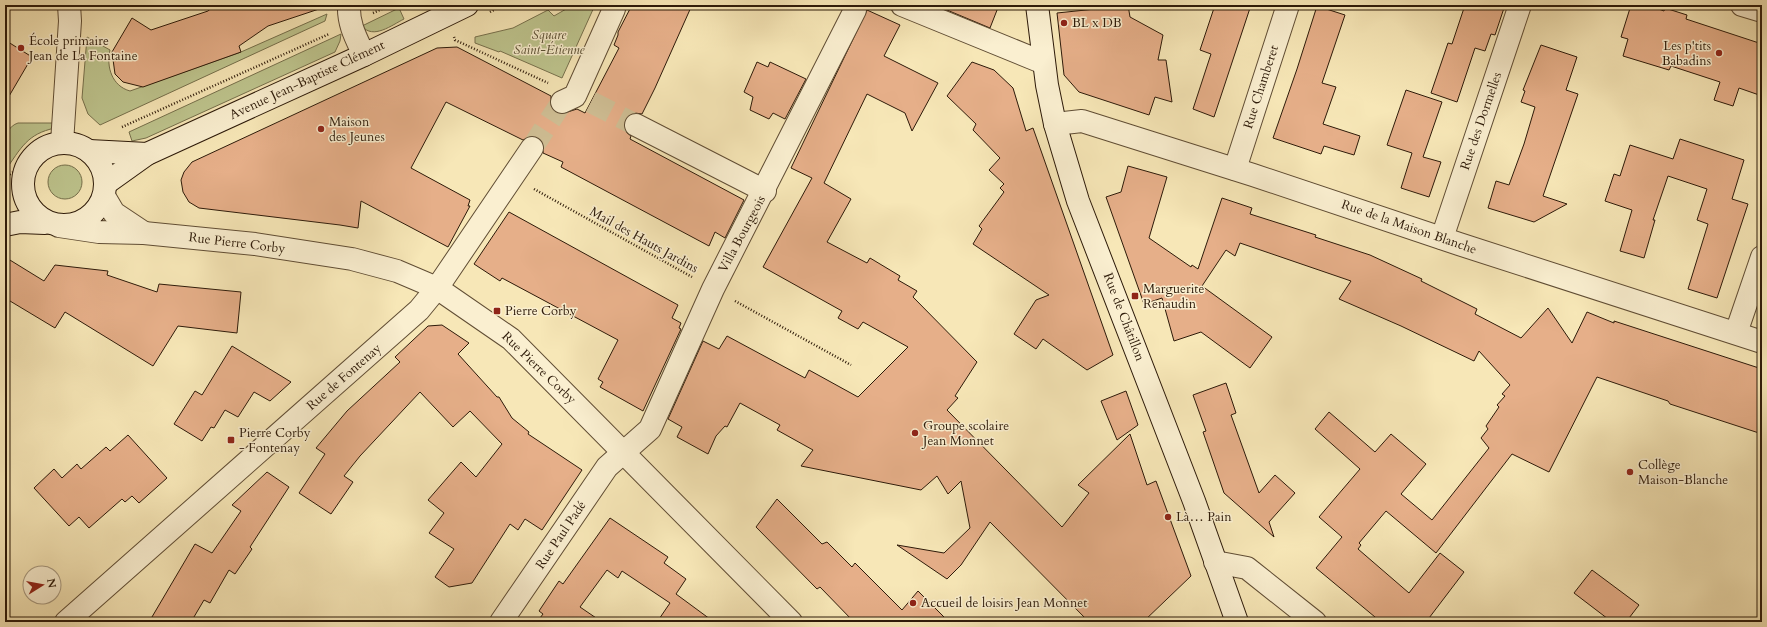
<svg xmlns="http://www.w3.org/2000/svg" width="1767" height="627" viewBox="0 0 1767 627" font-family="Cardo,serif">
<style>
.green{fill:#bec58e;stroke:#76704c}
.building{fill:#e6af89;stroke:#2d1a09}
.lines{fill:none;stroke-linecap:round;stroke-linejoin:round}
.street-tunnel{stroke:#cfbe94;stroke-width:22;stroke-dasharray:22 11;stroke-linecap:butt}
.street-casing{stroke:#604d34;stroke-width:24}
.secondary-casing{stroke:#2d1a09;stroke-width:24}
.path{stroke:#2d1a09;stroke-width:2.5;stroke-dasharray:1 2;stroke-linecap:butt}
.street{stroke:#faefd0;stroke-width:22}
.secondary{stroke:#faefd0;stroke-width:22}
.poi-dot{fill:#8f2418;stroke:#faefd0;stroke-width:1.5}
.labels{text-anchor:middle;dominant-baseline:central;stroke-width:3;stroke-linejoin:round;paint-order:stroke}
.poi-label{font-size:13px;fill:#2d1a09;stroke:#faefd0;text-anchor:start}
.park-label{font-size:13px;font-style:italic;fill:#584d31;stroke:#faefd0}
.street-label{font-size:13px;fill:#2d1a09;stroke:#faefd0}
</style>
<rect width="100%" height="100%" fill="#f7e7b7"/>
<filter id="stains"><feTurbulence type="fractalNoise" baseFrequency=".005" numOctaves="4"/><feColorMatrix values="0 0 0 0 .2 0 0 0 0 .09 0 0 0 0 .02 0 0 0 .5 -.17"/></filter>
<radialGradient id="worn" r=".72"><stop offset=".6" stop-color="#630" stop-opacity="0"/><stop offset="1" stop-color="#630" stop-opacity=".3"/></radialGradient>
<!-- green -->
<g class="green">
<path d="M 573,5 L 595,5 L 562,78 L 500,51 L 499,52 L 475,43 L 475,37 L 513,28 L 548,10 L 554,16 Z"/>
<path d="M 399,8 L 404,19 C 392,25 373,40 362,26 Z"/>
<path d="M 327,14 L 325,21 L 100,125 L 88,114 L 82,98 L 87,37 L 110,50 C 106,67 112,86 130,91 L 241,52 Z"/>
<path d="M 341,34 L 340,41 L 335,52 L 146,138 L 132,141 L 129,132 Z"/>
<path d="M 18,123 L 57,123 L 55,128 C 27,134 21,148 5,171 C 5,155 0,129 18,123 Z"/>
<circle cx="65" cy="182" r="17"/>
</g>
<!-- building -->
<g class="building">
<path d="M 215,5 L 318,5 L 319,9 L 268,26 L 239,46 L 241,52 L 143,87 L 123,82 L 115,74 L 112,52 L 132,18 L 151,30 L 208,11 Z"/>
<path d="M 632,5 L 692,5 L 655,88 L 642,114 L 635,113 L 629,115 L 625,120 L 624,126 L 626,132 L 631,136 L 630,139 L 744,200 L 725,238 L 715,232 L 709,246 L 561,167 L 563,162 L 543,153 L 543,143 L 539,137 L 533,136 L 523,140 L 446,102 L 411,168 L 470,200 L 468,206 L 470,206 L 448,247 L 361,201 L 358,228 L 340,225 L 199,208 L 189,202 L 183,192 L 181,180 L 184,172 L 192,162 L 437,48 L 457,47 L 551,96 L 551,107 L 555,112 L 561,114 L 577,109 L 585,113 L 619,48 L 614,45 L 618,35 L 618,32 Z"/>
<path d="M 935,5 L 999,5 L 990,28 Z"/>
<path d="M 1104,5 L 1128,5 L 1130,17 L 1163,35 L 1158,60 L 1166,60 L 1172,102 L 1155,97 L 1149,115 L 1079,92 L 1064,75 L 1057,13 L 1105,8 Z"/>
<path d="M 1215,5 L 1251,5 L 1214,117 L 1193,109 L 1211,54 L 1200,50 Z"/>
<path d="M 1465,5 L 1505,5 L 1495,35 L 1491,34 L 1485,51 L 1475,48 L 1457,102 L 1431,93 L 1448,43 L 1452,44 Z"/>
<path d="M 1631,5 L 1648,5 L 1664,11 L 1665,8 L 1687,15 L 1686,19 L 1762,44 L 1762,96 L 1739,88 L 1733,106 L 1714,100 L 1720,82 L 1671,66 L 1669,70 L 1623,56 L 1628,39 L 1621,37 Z"/>
<path d="M 1317,6 L 1345,15 L 1322,83 L 1336,87 L 1323,124 L 1360,136 L 1354,155 L 1324,146 L 1321,154 L 1273,138 L 1297,69 Z"/>
<path d="M 867,10 L 900,25 L 884,56 L 938,83 L 912,131 L 905,113 L 867,94 L 824,183 L 851,199 L 827,242 L 867,263 L 870,258 L 900,276 L 898,280 L 917,291 L 913,297 L 977,362 L 955,396 L 958,398 L 947,410 L 1062,527 L 1089,493 L 1078,485 L 1130,434 L 1147,485 L 1156,481 L 1191,576 L 1143,622 L 1089,622 L 990,522 L 961,565 L 947,579 L 897,545 L 944,553 L 970,528 L 961,481 L 948,494 L 937,476 L 921,490 L 801,466 L 813,450 L 777,430 L 780,425 L 740,403 L 727,427 L 725,426 L 716,436 L 708,454 L 677,437 L 682,427 L 668,419 L 703,341 L 719,349 L 727,336 L 805,378 L 809,370 L 858,397 L 908,347 L 863,322 L 858,329 L 838,318 L 842,311 L 763,267 L 812,178 L 791,168 Z"/>
<path d="M 5,40 L 32,57 L 5,103 Z"/>
<path d="M 1541,45 L 1577,57 L 1566,90 L 1578,94 L 1543,196 L 1567,204 L 1534,222 L 1488,208 L 1496,181 L 1509,185 L 1524,144 L 1535,107 L 1521,102 L 1525,91 L 1523,90 Z"/>
<path d="M 757,62 L 768,67 L 770,62 L 806,79 L 785,119 L 773,113 L 769,119 L 750,110 L 753,97 L 744,92 Z"/>
<path d="M 972,62 L 994,70 L 1013,88 L 1026,131 L 1033,128 L 1113,355 L 1087,370 L 1043,339 L 1036,349 L 1014,334 L 1036,300 L 1049,295 L 973,244 L 982,229 L 979,226 L 1004,192 L 1000,188 L 1004,184 L 989,170 L 1000,158 L 973,130 L 976,124 L 947,96 Z"/>
<path d="M 1406,90 L 1442,102 L 1423,157 L 1441,162 L 1429,197 L 1401,188 L 1412,153 L 1387,145 Z"/>
<path d="M 1680,139 L 1744,160 L 1732,199 L 1748,204 L 1717,298 L 1688,289 L 1708,224 L 1697,220 L 1707,189 L 1668,176 L 1653,220 L 1655,220 L 1644,258 L 1620,251 L 1632,210 L 1605,201 L 1614,174 L 1620,176 L 1630,145 L 1673,159 Z"/>
<path d="M 1128,166 L 1167,177 L 1149,238 L 1191,267 L 1192,265 L 1198,269 L 1222,198 L 1252,208 L 1250,214 L 1316,235 L 1315,237 L 1370,255 L 1422,279 L 1421,281 L 1477,309 L 1475,314 L 1521,338 L 1548,308 L 1572,343 L 1587,312 L 1614,323 L 1614,321 L 1762,369 L 1762,434 L 1670,404 L 1668,401 L 1597,377 L 1549,472 L 1512,454 L 1436,553 L 1386,511 L 1359,543 L 1361,545 L 1358,549 L 1409,593 L 1440,553 L 1464,572 L 1426,622 L 1381,622 L 1316,568 L 1342,537 L 1319,517 L 1360,469 L 1315,429 L 1329,412 L 1375,452 L 1391,434 L 1426,464 L 1401,494 L 1432,520 L 1489,448 L 1481,438 L 1488,429 L 1486,426 L 1499,407 L 1497,405 L 1505,396 L 1502,394 L 1510,385 L 1479,351 L 1474,361 L 1401,326 L 1339,299 L 1351,281 L 1240,243 L 1235,256 L 1226,250 L 1202,286 L 1272,337 L 1250,368 L 1201,332 L 1174,341 L 1162,298 L 1144,304 L 1106,197 L 1121,192 Z"/>
<path d="M 509,212 L 678,305 L 672,318 L 681,323 L 679,328 L 681,329 L 643,411 L 600,387 L 603,382 L 598,379 L 618,340 L 502,278 L 500,281 L 474,264 Z"/>
<path d="M 5,257 L 44,281 L 55,265 L 108,271 L 107,275 L 157,292 L 159,284 L 241,292 L 237,333 L 178,326 L 153,366 L 65,312 L 55,328 L 5,298 Z"/>
<path d="M 442,325 L 469,343 L 458,354 L 497,397 L 499,397 L 512,418 L 529,432 L 528,434 L 582,470 L 542,530 L 525,519 L 518,530 L 510,524 L 472,583 L 449,587 L 435,577 L 454,549 L 429,533 L 444,513 L 428,500 L 461,462 L 476,477 L 502,444 L 470,411 L 453,427 L 420,392 L 360,456 L 344,476 L 353,482 L 331,514 L 299,493 L 325,454 L 316,448 L 347,411 L 400,362 L 395,357 L 428,326 Z"/>
<path d="M 232,346 L 291,382 L 270,401 L 254,392 L 238,417 L 225,410 L 214,428 L 211,427 L 202,441 L 174,424 L 195,391 L 202,395 Z"/>
<path d="M 1226,383 L 1236,413 L 1231,415 L 1259,493 L 1275,475 L 1295,493 L 1269,522 L 1274,537 L 1224,493 L 1203,432 L 1206,431 L 1193,395 Z"/>
<path d="M 1126,391 L 1138,425 L 1117,440 L 1101,401 Z"/>
<path d="M 128,435 L 167,478 L 139,503 L 132,496 L 125,502 L 122,499 L 89,528 L 79,517 L 69,526 L 34,488 L 54,469 L 62,478 L 77,464 L 81,469 L 106,447 L 110,451 Z"/>
<path d="M 267,472 L 289,487 L 250,547 L 252,549 L 235,574 L 229,570 L 210,603 L 204,600 L 191,622 L 149,622 L 195,544 L 212,553 L 241,511 L 232,505 Z"/>
<path d="M 777,499 L 822,544 L 827,542 L 852,567 L 855,563 L 902,610 L 918,591 L 949,622 L 854,622 L 820,587 L 817,589 L 756,527 Z"/>
<path d="M 610,518 L 668,557 L 664,563 L 686,579 L 676,594 L 714,622 L 657,622 L 670,603 L 622,571 L 618,578 L 607,570 L 580,607 L 602,622 L 537,622 L 543,614 L 539,611 L 559,581 L 563,584 Z"/>
<path d="M 1592,570 L 1639,605 L 1626,622 L 1612,622 L 1574,593 Z"/>
</g>
<g class="lines">
<!-- street-tunnel -->
<g class="street-tunnel">
<path d="M 591,102 L 636,125"/>
<path d="M 532,148 L 562,102"/>
</g>
<!-- street casing -->
<g class="street-casing">
<g id="street">
<path d="M 349,5 C 348,24 356,38 364,55"/>
<path d="M 902,5 L 1044,63"/>
<path d="M 1742,5 L 1762,11"/>
<path d="M 562,102 L 575,96 L 614,9"/>
<path d="M 1055,124 L 1082,121 L 1253,175 L 1459,244 L 1762,342"/>
<path d="M 636,125 L 765,191"/>
<path d="M 62,143 L 70,21 L 69,5"/>
<path d="M 1235,169 L 1288,5"/>
<path d="M 104,196 L 114,213 L 144,233"/>
<path d="M 59,226 L 99,232 L 144,233 L 255,244 L 352,259 L 397,271 L 437,288 L 511,339 L 791,622"/>
<path d="M 1442,238 L 1520,5"/>
<path d="M 1736,333 L 1762,257"/>
<path d="M 1215,562 L 1247,568 L 1315,622"/>
<path d="M 66,622 L 419,310 L 437,288 L 532,148"/>
<path d="M 501,622 L 607,467 L 650,429 L 713,289 L 855,10"/>
</g>
</g>
<!-- secondary casing -->
<g class="secondary-casing">
<g id="secondary">
<path d="M 1037,5 L 1047,85 L 1055,124 L 1078,201 L 1194,501 L 1237,622"/>
<circle cx="64" cy="184" r="41"/>
<path d="M 89,151 L 147,154"/>
<path d="M 105,184 L 147,154 L 364,55 L 467,5"/>
<path d="M 5,225 L 20,222 L 45,223"/>
</g>
</g>
<!-- path -->
<g class="path">
<path d="M 490,12 L 503,5"/>
<path d="M 373,13 L 391,5"/>
<path d="M 454,37 L 455,40 L 548,83"/>
<path d="M 122,127 L 329,34"/>
<path d="M 5,178 L 30,160"/>
<path d="M 534,189 L 692,277"/>
<path d="M 735,301 L 851,365"/>
</g>
<!-- street -->
<use href="#street" class="street"/>
<!-- secondary -->
<use href="#secondary" class="secondary"/>
</g>
<!-- markers -->
<g class="poi-dot">
<circle cx="1064" cy="23" r="4"/>
<circle cx="21" cy="48" r="4"/>
<circle cx="1719" cy="53" r="4"/>
<circle cx="321" cy="129" r="4"/>
<rect x="1131" y="292" width="8" height="8" rx="2"/>
<rect x="493" y="307" width="8" height="8" rx="2"/>
<circle cx="915" cy="433" r="4"/>
<rect x="227" y="436" width="8" height="8" rx="2"/>
<circle cx="1630" cy="472" r="4"/>
<circle cx="1168" cy="517" r="4"/>
<circle cx="913" cy="603" r="4"/>
</g>
<g class="labels">
<!-- poi labels -->
<g class="poi-label">
<text x="1072" y="23">BL x DB</text>
<text x="29" y="41">École primaire<tspan x="29" dy="15">Jean de La Fontaine</tspan></text>
<text x="1711" y="46" text-anchor="end">Les p'tits<tspan x="1711" dy="15">Babadins</tspan></text>
<text x="329" y="122">Maison<tspan x="329" dy="15">des Jeunes</tspan></text>
<text x="1143" y="289">Marguerite<tspan x="1143" dy="15">Renaudin</tspan></text>
<text x="505" y="311">Pierre Corby</text>
<text x="923" y="426">Groupe scolaire<tspan x="923" dy="15">Jean Monnet</tspan></text>
<text x="239" y="433">Pierre Corby<tspan x="239" dy="15">- Fontenay</tspan></text>
<text x="1638" y="465">Collège<tspan x="1638" dy="15">Maison-Blanche</tspan></text>
<text x="1176" y="517">Là… Pain</text>
<text x="921" y="603">Accueil de loisirs Jean Monnet</text>
</g>
<!-- park labels -->
<g class="park-label">
<text x="549" y="35">Square<tspan x="549" dy="15">Saint-Étienne</tspan></text>
</g>
<!-- street labels -->
<g class="street-label">
<text transform="translate(307 80) rotate(-25)">Avenue Jean-Baptiste Clément</text>
<text transform="translate(1261 87) rotate(-72)">Rue Chamberet</text>
<text transform="translate(1481 121) rotate(-71)">Rue des Dormelles</text>
<text transform="translate(1409 227) rotate(19)">Rue de la Maison Blanche</text>
<text transform="translate(742 234) rotate(-62)">Villa Bourgeois</text>
<text transform="translate(644 240) rotate(29)">Mail des Hauts Jardins</text>
<text transform="translate(237 243) rotate(7)">Rue Pierre Corby</text>
<text transform="translate(1124 317) rotate(69)">Rue de Châtillon</text>
<text transform="translate(539 368) rotate(44)">Rue Pierre Corby</text>
<text transform="translate(344 377) rotate(-41)">Rue de Fontenay</text>
<text transform="translate(561 535) rotate(-56)">Rue Paul Padé</text>
</g>
</g>
<!-- margin -->
<rect width="1767" height="627" fill="none" stroke="#f7e7b7" stroke-width="20"/>
<rect x="6" y="6" width="1755" height="615" fill="none" stroke="#2d1a09" stroke-width="2"/>
<rect x="10" y="10" width="1747" height="607" fill="none" stroke="#2d1a09"/>
<!-- north arrow -->
<g transform="translate(42 585) rotate(79)"><circle r="19" fill="#faefd0" stroke="#a89a80"/>
<path d="M0-3L7 15L0 10L-7 15Z" fill="#8f2418"/>
<text y="-6" font-size="11" font-weight="bold" text-anchor="middle" fill="#2d1a09">N</text>
</g>
<rect width="100%" height="100%" filter="url(#stains)"/>
<rect width="100%" height="100%" fill="url(#worn)"/>
</svg>
